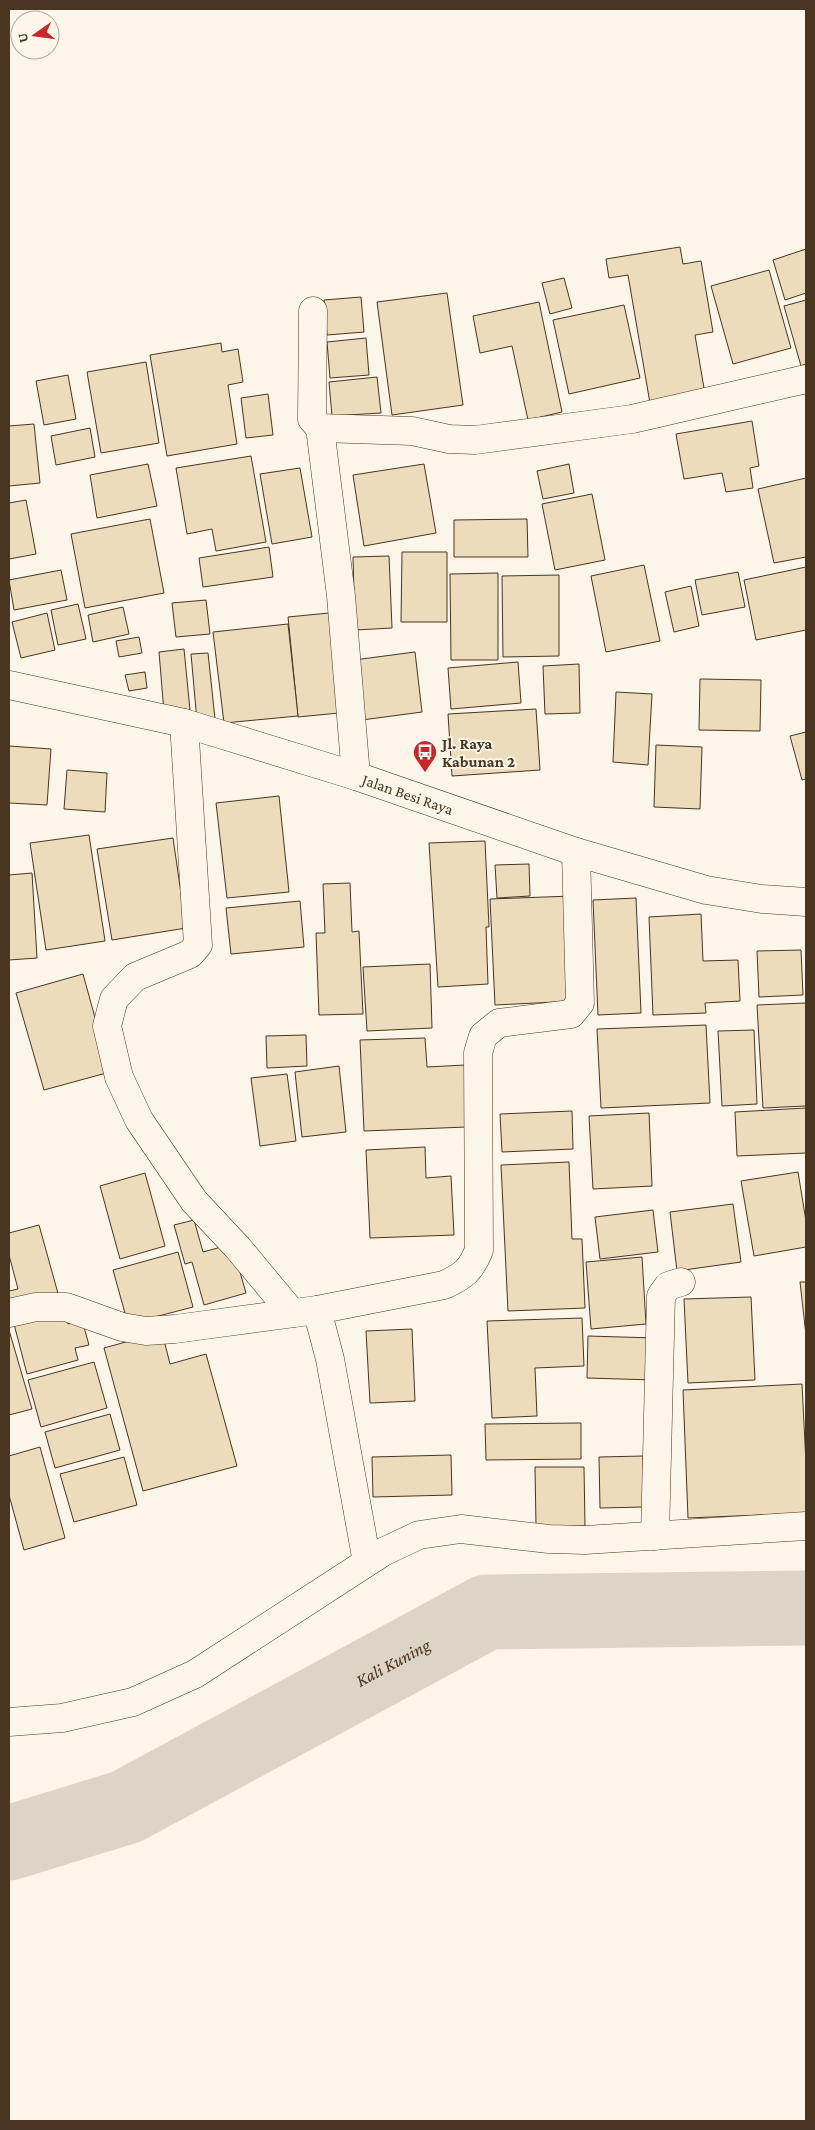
<svg xmlns="http://www.w3.org/2000/svg" width="815" height="2130" viewBox="0 0 815 2130" font-family="'Crimson Pro',serif">
<style>
.lines{fill:none;stroke-linecap:round;stroke-linejoin:round}
.river{stroke:#dcd4c6;stroke-width:75}
.building{fill:#ecdcbc;stroke:#4a3520}
.minor-casing{stroke:#4a3520;stroke-width:29}
.tertiary-casing{stroke:#4a3520;stroke-width:29}
.minor{stroke:#fbf6e9;stroke-width:28}
.tertiary{stroke:#fbf6e9;stroke-width:28}
.labels{text-anchor:middle;dominant-baseline:central;stroke-width:4;stroke-linejoin:round;paint-order:stroke}
.poi-label{font-size:16px;font-weight:bold;fill:#4a3520;stroke:#fbf6e9;text-anchor:start}
.street-label{font-size:16px;fill:#4a3520;stroke:#fbf6e9}
.water-label{font-size:18px;font-style:italic;fill:#4a3520;stroke:#fbf6e9}
</style>
<rect width="100%" height="100%" fill="#fbf6e9"/>
<g class="lines">
<!-- river -->
<path class="river" id="s1" d="M 9,1843 L 126,1807 L 487,1612 L 806,1608"/>
</g>
<!-- building -->
<g class="building">
<path d="M 680,247 L 683,264 L 701,261 L 713,332 L 695,335 L 706,400 L 651,409 L 628,275 L 609,278 L 606,259 Z"/>
<path d="M 806,249 L 806,293 L 785,300 L 773,260 Z"/>
<path d="M 769,270 L 791,348 L 733,364 L 711,286 Z"/>
<path d="M 564,278 L 572,308 L 550,314 L 542,283 Z"/>
<path d="M 447,293 L 463,405 L 392,415 L 377,302 Z"/>
<path d="M 361,297 L 364,332 L 327,335 L 324,300 Z"/>
<path d="M 806,300 L 806,364 L 801,366 L 784,306 Z"/>
<path d="M 539,302 L 562,412 L 528,420 L 512,346 L 480,353 L 473,316 Z"/>
<path d="M 624,305 L 640,378 L 569,394 L 553,320 Z"/>
<path d="M 366,338 L 369,375 L 330,378 L 327,342 Z"/>
<path d="M 221,343 L 222,352 L 238,349 L 243,382 L 228,385 L 237,444 L 167,456 L 150,355 Z"/>
<path d="M 146,362 L 159,443 L 101,453 L 87,372 Z"/>
<path d="M 68,375 L 76,419 L 44,425 L 36,381 Z"/>
<path d="M 377,377 L 381,413 L 332,416 L 329,382 Z"/>
<path d="M 268,394 L 273,435 L 246,438 L 241,398 Z"/>
<path d="M 752,421 L 759,466 L 750,468 L 753,488 L 726,492 L 722,473 L 684,479 L 676,434 Z"/>
<path d="M 34,424 L 40,483 L 9,486 L 9,426 Z"/>
<path d="M 90,428 L 95,457 L 56,465 L 51,436 Z"/>
<path d="M 251,456 L 266,542 L 216,551 L 212,529 L 187,534 L 176,468 Z"/>
<path d="M 148,464 L 157,506 L 97,518 L 90,475 Z"/>
<path d="M 424,464 L 436,533 L 364,546 L 353,475 Z"/>
<path d="M 569,464 L 574,493 L 543,499 L 537,471 Z"/>
<path d="M 300,468 L 312,537 L 272,544 L 260,474 Z"/>
<path d="M 806,478 L 806,557 L 774,563 L 758,489 Z"/>
<path d="M 592,494 L 605,560 L 555,570 L 542,504 Z"/>
<path d="M 26,500 L 36,554 L 9,559 L 9,503 Z"/>
<path d="M 150,519 L 164,593 L 85,608 L 71,534 Z"/>
<path d="M 527,519 L 528,557 L 454,557 L 454,520 Z"/>
<path d="M 269,547 L 273,577 L 203,587 L 199,558 Z"/>
<path d="M 402,552 L 447,552 L 447,622 L 401,622 Z"/>
<path d="M 389,556 L 392,628 L 355,630 L 353,557 Z"/>
<path d="M 644,565 L 660,641 L 606,652 L 591,576 Z"/>
<path d="M 806,567 L 806,630 L 756,640 L 744,580 Z"/>
<path d="M 61,570 L 67,600 L 14,610 L 9,580 Z"/>
<path d="M 738,572 L 745,607 L 702,615 L 695,580 Z"/>
<path d="M 498,573 L 498,660 L 451,660 L 450,574 Z"/>
<path d="M 559,575 L 559,656 L 503,657 L 502,576 Z"/>
<path d="M 691,586 L 699,626 L 674,632 L 665,592 Z"/>
<path d="M 206,600 L 210,634 L 176,637 L 172,603 Z"/>
<path d="M 78,604 L 86,639 L 58,645 L 51,610 Z"/>
<path d="M 123,607 L 129,634 L 93,642 L 88,615 Z"/>
<path d="M 47,613 L 55,650 L 21,658 L 12,622 Z"/>
<path d="M 329,613 L 339,713 L 298,717 L 288,617 Z"/>
<path d="M 288,624 L 298,716 L 224,723 L 213,632 Z"/>
<path d="M 139,637 L 142,653 L 119,657 L 116,641 Z"/>
<path d="M 184,649 L 190,710 L 164,712 L 159,652 Z"/>
<path d="M 415,652 L 422,712 L 362,720 L 354,660 Z"/>
<path d="M 208,653 L 215,719 L 197,721 L 191,654 Z"/>
<path d="M 518,662 L 521,703 L 451,709 L 448,668 Z"/>
<path d="M 579,664 L 580,713 L 545,714 L 543,666 Z"/>
<path d="M 145,672 L 147,688 L 129,691 L 125,675 Z"/>
<path d="M 700,679 L 761,680 L 760,731 L 699,730 Z"/>
<path d="M 616,692 L 652,694 L 648,765 L 613,762 Z"/>
<path d="M 536,709 L 540,770 L 452,776 L 448,714 Z"/>
<path d="M 806,732 L 806,779 L 802,780 L 790,736 Z"/>
<path d="M 656,745 L 702,747 L 700,809 L 654,807 Z"/>
<path d="M 9,746 L 51,749 L 47,805 L 9,803 Z"/>
<path d="M 67,770 L 107,773 L 105,812 L 64,809 Z"/>
<path d="M 279,796 L 289,892 L 227,898 L 216,803 Z"/>
<path d="M 89,835 L 105,941 L 46,950 L 30,843 Z"/>
<path d="M 173,838 L 186,928 L 112,940 L 97,849 Z"/>
<path d="M 485,841 L 489,927 L 486,927 L 488,984 L 438,987 L 429,843 Z"/>
<path d="M 529,864 L 530,896 L 497,898 L 495,865 Z"/>
<path d="M 32,873 L 37,958 L 9,960 L 9,875 Z"/>
<path d="M 350,883 L 352,932 L 359,931 L 363,1014 L 319,1015 L 316,933 L 325,933 L 323,884 Z"/>
<path d="M 572,896 L 577,1001 L 495,1005 L 490,899 Z"/>
<path d="M 636,898 L 641,1013 L 598,1015 L 593,900 Z"/>
<path d="M 300,901 L 304,947 L 231,954 L 226,908 Z"/>
<path d="M 701,914 L 703,961 L 738,960 L 740,1001 L 705,1003 L 706,1013 L 653,1015 L 649,917 Z"/>
<path d="M 801,950 L 803,995 L 759,997 L 757,951 Z"/>
<path d="M 430,964 L 432,1028 L 367,1031 L 363,967 Z"/>
<path d="M 83,974 L 110,1072 L 44,1090 L 16,993 Z"/>
<path d="M 806,1003 L 806,1106 L 763,1108 L 757,1005 Z"/>
<path d="M 706,1025 L 710,1103 L 601,1108 L 597,1029 Z"/>
<path d="M 754,1030 L 757,1104 L 722,1106 L 718,1031 Z"/>
<path d="M 306,1035 L 307,1066 L 267,1068 L 266,1036 Z"/>
<path d="M 425,1038 L 427,1067 L 465,1065 L 467,1127 L 364,1131 L 360,1040 Z"/>
<path d="M 339,1066 L 346,1132 L 302,1137 L 295,1072 Z"/>
<path d="M 287,1074 L 296,1141 L 260,1146 L 251,1078 Z"/>
<path d="M 806,1108 L 806,1153 L 737,1156 L 735,1112 Z"/>
<path d="M 572,1111 L 573,1149 L 502,1152 L 500,1114 Z"/>
<path d="M 649,1113 L 652,1186 L 593,1189 L 589,1116 Z"/>
<path d="M 425,1147 L 426,1178 L 451,1176 L 454,1235 L 370,1238 L 366,1150 Z"/>
<path d="M 569,1162 L 572,1239 L 582,1239 L 585,1308 L 508,1311 L 501,1165 Z"/>
<path d="M 798,1172 L 806,1221 L 806,1247 L 754,1256 L 741,1181 Z"/>
<path d="M 145,1173 L 165,1246 L 120,1259 L 100,1186 Z"/>
<path d="M 733,1204 L 741,1262 L 677,1271 L 670,1212 Z"/>
<path d="M 653,1210 L 658,1252 L 600,1259 L 595,1217 Z"/>
<path d="M 194,1220 L 203,1252 L 232,1244 L 246,1293 L 204,1305 L 192,1262 L 185,1264 L 174,1225 Z"/>
<path d="M 39,1225 L 59,1297 L 9,1311 L 9,1291 L 18,1289 L 9,1255 L 9,1233 Z"/>
<path d="M 178,1252 L 193,1307 L 128,1324 L 113,1270 Z"/>
<path d="M 642,1257 L 646,1324 L 591,1329 L 586,1262 Z"/>
<path d="M 800,1282 L 806,1282 L 806,1335 Z"/>
<path d="M 751,1297 L 755,1380 L 688,1383 L 684,1299 Z"/>
<path d="M 64,1310 L 68,1324 L 82,1320 L 89,1345 L 75,1348 L 78,1360 L 27,1374 L 14,1324 Z"/>
<path d="M 582,1318 L 584,1366 L 535,1368 L 537,1416 L 492,1418 L 487,1321 Z"/>
<path d="M 412,1329 L 415,1401 L 370,1403 L 366,1331 Z"/>
<path d="M 9,1330 L 32,1409 L 9,1415 Z"/>
<path d="M 162,1332 L 170,1364 L 206,1354 L 237,1466 L 143,1491 L 104,1348 Z"/>
<path d="M 588,1336 L 655,1338 L 654,1380 L 587,1378 Z"/>
<path d="M 94,1362 L 107,1408 L 41,1427 L 28,1380 Z"/>
<path d="M 802,1384 L 806,1464 L 806,1513 L 688,1518 L 683,1390 Z"/>
<path d="M 110,1414 L 120,1450 L 55,1468 L 45,1432 Z"/>
<path d="M 581,1423 L 581,1459 L 486,1460 L 485,1424 Z"/>
<path d="M 40,1447 L 65,1538 L 24,1550 L 9,1495 L 9,1456 Z"/>
<path d="M 451,1455 L 452,1495 L 373,1497 L 372,1457 Z"/>
<path d="M 643,1456 L 643,1507 L 600,1508 L 599,1457 Z"/>
<path d="M 124,1457 L 137,1505 L 74,1522 L 60,1474 Z"/>
<path d="M 535,1467 L 584,1467 L 585,1526 L 536,1526 Z"/>
</g>
<g class="lines">
<!-- minor casing -->
<g class="minor-casing">
<g id="minor">
<path d="M 313,311 L 312,419 L 320,428 L 412,431 L 449,439 L 475,440 L 632,419 L 806,379"/>
<path d="M 320,428 L 341,596 L 356,776"/>
<path d="M 184,723 L 198,945 L 190,954 L 135,977 L 114,999 L 107,1026 L 119,1077 L 139,1120 L 194,1201 L 238,1248 L 292,1313"/>
<path d="M 317,1310 L 330,1359 L 367,1562"/>
<path d="M 9,1313 L 36,1307 L 66,1307 L 122,1327 L 146,1331 L 175,1329 L 317,1310 L 444,1285 C 464,1276 471,1270 479,1250 L 478,1053 L 483,1036 L 499,1023 L 571,1014 L 580,1003 L 576,852"/>
<path d="M 655,1536 L 661,1296 L 668,1286 L 681,1282"/>
<path d="M 9,1722 L 62,1718 L 133,1702 L 195,1674 L 383,1552 L 419,1535 L 461,1529 L 549,1539 L 585,1540 L 806,1526"/>
</g>
</g>
<!-- tertiary casing -->
<g class="tertiary-casing">
<g id="tertiary">
<path id="s2" d="M 9,685 L 184,723 L 356,776 L 576,852 L 706,890 L 762,899 L 806,902"/>
</g>
</g>
<!-- minor -->
<use href="#minor" class="minor"/>
<!-- tertiary -->
<use href="#tertiary" class="tertiary"/>
</g>
<!-- icons -->
<defs>
<g id="bus-pin" transform="scale(1.25)"><path d="M0 17L-7.5 6A9.5 9.5 0 1 1 7.5 6Z" fill="#c62828" stroke="#fbf6e9"/><path d="M-5-6H5V4H4V6H2V4H-2V6H-4V4H-5ZM-3.5-4V0h7V-4ZM-3.5 1.2v1.5H-2V1.2ZM2 1.2v1.5H3.5V1.2Z" fill="#fff"/></g>
</defs>
<g fill-rule="evenodd">
<use href="#bus-pin" x="425" y="752"/>
</g>
<g class="labels">
<!-- poi labels -->
<g class="poi-label">
<text x="442" y="743">Jl. Raya<tspan x="442" dy="18">Kabunan 2</tspan></text>
</g>
<!-- street labels -->
<g class="street-label">
<text stroke="none"><textPath href="#s2" startOffset="414">Jalan Besi Raya</textPath></text>
</g>
<!-- water labels -->
<g class="water-label">
<text stroke="none"><textPath href="#s1" startOffset="426">Kali Kuning</textPath></text>
</g>
</g>
<!-- border -->
<rect width="815" height="2130" fill="none" stroke="#4a3520" stroke-width="20"/>
<!-- north arrow -->
<g transform="translate(35 35) rotate(256)"><circle r="24" fill="#fbf6e9" stroke="#b4a999"/>
<path d="M0-4L9 19L0 12L-9 19Z" fill="#c62828"/>
<text y="-8" font-size="14" font-weight="bold" text-anchor="middle" fill="#4a3520">U</text>
</g>
</svg>
